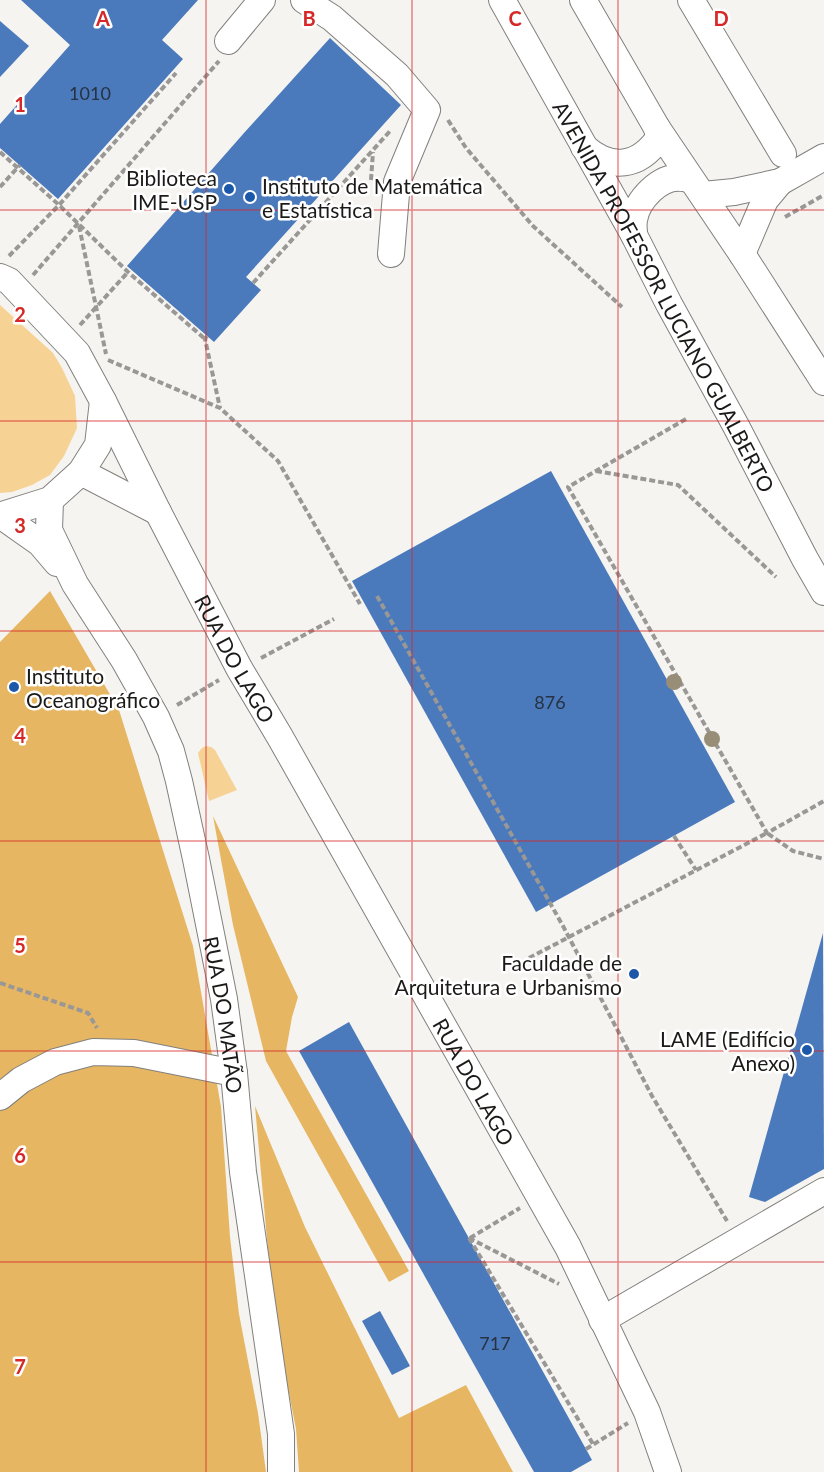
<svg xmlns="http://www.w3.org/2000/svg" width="824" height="1472" viewBox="0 0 824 1472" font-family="Lato,sans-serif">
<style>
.green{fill:#f6d294}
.forest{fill:#e6b662}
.building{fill:#4a79bc}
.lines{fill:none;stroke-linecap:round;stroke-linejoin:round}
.minor-casing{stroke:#82807e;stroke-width:28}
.path{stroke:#999896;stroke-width:4;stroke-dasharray:6 3;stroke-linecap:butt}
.minor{stroke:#fff;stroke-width:26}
.tree{fill:#988d77}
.grid{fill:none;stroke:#d62828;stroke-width:1.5;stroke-opacity:0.55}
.poi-dot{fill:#1b58a9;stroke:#fff;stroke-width:2}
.labels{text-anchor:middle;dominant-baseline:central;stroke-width:5;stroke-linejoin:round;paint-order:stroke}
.number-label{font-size:18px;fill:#273242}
.poi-label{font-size:21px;fill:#1b1a19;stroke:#fff;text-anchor:end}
.street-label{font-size:21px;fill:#1b1a19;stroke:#fff}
.grid-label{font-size:20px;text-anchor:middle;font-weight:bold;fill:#d62828;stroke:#fff;stroke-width:5;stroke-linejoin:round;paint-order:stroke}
</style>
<rect width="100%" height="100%" fill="#f5f4f0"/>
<!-- green -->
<g class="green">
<path d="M 0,305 L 53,353 L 62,368 L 75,396 L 77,428 L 64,456 L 50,475 L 32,485 L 12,492 L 0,493 Z"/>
<path d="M 206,746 L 211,747 L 215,750 L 237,790 L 209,801 L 198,753 L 202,748 Z"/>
</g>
<!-- forest -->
<g class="forest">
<path d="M 50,591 L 119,710 L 193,946 L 221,1107 L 230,1237 L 239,1314 L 258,1413 L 266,1472 L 0,1472 L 0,642 Z"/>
<path d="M 213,816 L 298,997 L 292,1017 L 286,1051 L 409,1271 L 389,1282 L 266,1061 L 233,925 Z"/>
<path d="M 255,1106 L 305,1227 L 399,1418 L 466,1385 L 513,1472 L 299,1472 L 296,1429 L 274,1317 Z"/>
</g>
<!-- building -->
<g class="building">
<path d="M 21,0 L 198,0 L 162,40 L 183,59 L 58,199 L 0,148 L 0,124 L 70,45 Z"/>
<path d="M 0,21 L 29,46 L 0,77 Z"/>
<path d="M 330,38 L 401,105 L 246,277 L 261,290 L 214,342 L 127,266 L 244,133 Z"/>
<path d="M 551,471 L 735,802 L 536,912 L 352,581 Z"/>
<path d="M 823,933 L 824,1169 L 765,1202 L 749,1197 Z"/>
<path d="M 349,1022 L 592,1460 L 571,1472 L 534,1472 L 299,1051 Z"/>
<path d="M 380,1311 L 410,1366 L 392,1375 L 362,1321 Z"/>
</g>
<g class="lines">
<!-- minor casing -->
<g class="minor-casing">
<g id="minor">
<path d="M 304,0 L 332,18 L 397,75 L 427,110 L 397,182 L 391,254"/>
<path id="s1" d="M 502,0 L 634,235 L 669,304 L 736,426 L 805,559 L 824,592"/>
<path d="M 583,0 L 657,128 L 742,254 L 824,382"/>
<path d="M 691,0 L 783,154"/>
<path d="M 228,41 L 262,0"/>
<path d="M 584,147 C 611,171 639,167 659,138 L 657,128"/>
<path d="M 703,195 L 734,192 L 780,182 L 824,157"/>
<path d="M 634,235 C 634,230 633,225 634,220 C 637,200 660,175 682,178 C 685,178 688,179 691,180"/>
<path d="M 742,254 L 765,200 L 780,182"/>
<path id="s2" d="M 0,277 L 9,281 L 77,353 L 103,401 L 158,512 L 239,668 L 280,737 L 568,1247 L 647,1412 L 668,1472"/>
<path d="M 81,472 L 158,512"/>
<path id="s3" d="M 50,500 L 49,530 L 75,584 L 124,660 L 156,717 L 171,751 L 179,781 L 196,859 L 224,999 L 234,1073 L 243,1172 L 281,1434 L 281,1472"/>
<path d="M 0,515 L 40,543 L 57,563"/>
<path d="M 2,515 L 50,500 L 81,472 L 98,445 L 103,401"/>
<path d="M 0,1097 L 21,1080 L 55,1062 L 93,1052 L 134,1053 L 234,1073"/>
<path d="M 602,1320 L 824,1191"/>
</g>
</g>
<!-- path -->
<g class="path">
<path d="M 448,120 L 466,148 L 533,226 L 622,307"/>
<path d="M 0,152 L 59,205 L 128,272 L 205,339"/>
<path d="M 371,180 L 373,152"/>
<path d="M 0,187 L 20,165"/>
<path d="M 785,217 L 824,195"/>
<path d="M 79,226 L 106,354"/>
<path d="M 9,256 L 59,205 L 176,73"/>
<path d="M 33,275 L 219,61"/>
<path d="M 253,283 L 391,130"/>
<path d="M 80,325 L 128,272"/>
<path d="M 207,336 L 205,339 L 220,408"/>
<path d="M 108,360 L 220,408 L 278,461 L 360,604"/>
<path d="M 686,419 L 568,487 L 767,833 L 824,801"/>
<path d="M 596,471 L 678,485 L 776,577"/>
<path d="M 377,596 L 563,926 L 652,1096 L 727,1221"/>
<path d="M 261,658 L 334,619"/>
<path d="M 177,705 L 219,680"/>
<path d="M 674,836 L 696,870"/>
<path d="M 529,958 L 767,833 L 793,851 L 824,859"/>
<path d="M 0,983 L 88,1013 L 97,1028"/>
<path d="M 469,1238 L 593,1444"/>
<path d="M 469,1238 L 559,1284"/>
<path d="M 470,1238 L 520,1208"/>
<path d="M 586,1449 L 628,1423"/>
</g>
<!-- minor -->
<use href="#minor" class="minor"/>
</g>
<!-- trees -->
<g class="tree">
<circle cx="674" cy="682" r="8"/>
<circle cx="712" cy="739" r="8"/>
</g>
<!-- grid -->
<path class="grid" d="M 206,0 L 206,1472M 412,0 L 412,1472M 618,0 L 618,1472M 0,210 L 824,210M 0,421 L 824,421M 0,631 L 824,631M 0,841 L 824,841M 0,1051 L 824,1051M 0,1262 L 824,1262"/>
<!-- markers -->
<g class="poi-dot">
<circle cx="229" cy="189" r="6"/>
<circle cx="250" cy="197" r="6"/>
<circle cx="14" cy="687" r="6"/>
<circle cx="634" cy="974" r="6"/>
<circle cx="807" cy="1050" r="6"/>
</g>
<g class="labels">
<!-- number labels -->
<g class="number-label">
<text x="90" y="93">1010</text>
<text x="550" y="702">876</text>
<text x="495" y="1343">717</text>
</g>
<!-- poi labels -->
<g class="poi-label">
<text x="217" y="177">Biblioteca<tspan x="217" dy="24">IME-USP</tspan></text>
<text x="262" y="185" text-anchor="start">Instituto de Matemática<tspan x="262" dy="24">e Estatística</tspan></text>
<text x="26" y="675" text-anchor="start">Instituto<tspan x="26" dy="24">Oceanográfico</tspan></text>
<text x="622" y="962">Faculdade de<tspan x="622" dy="24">Arquitetura e Urbanismo</tspan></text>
<text x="795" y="1038">LAME (Edifício<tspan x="795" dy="24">Anexo)</tspan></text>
</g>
<!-- street labels -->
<g class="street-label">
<text stroke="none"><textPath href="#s1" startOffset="338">AVENIDA PROFESSOR LUCIANO GUALBERTO</textPath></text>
<text stroke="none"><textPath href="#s2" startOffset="453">RUA DO LAGO</textPath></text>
<text stroke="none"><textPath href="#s3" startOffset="552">RUA DO MATÃO</textPath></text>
<text stroke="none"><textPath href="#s2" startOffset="939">RUA DO LAGO</textPath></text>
</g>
</g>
<g class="grid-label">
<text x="103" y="26">A</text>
<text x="309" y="26">B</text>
<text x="515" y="26">C</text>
<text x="721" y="26">D</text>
<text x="20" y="112">1</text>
<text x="20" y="322">2</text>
<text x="20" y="533">3</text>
<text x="20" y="743">4</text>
<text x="20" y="953">5</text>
<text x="20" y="1163">6</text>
<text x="20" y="1374">7</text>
</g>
</svg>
